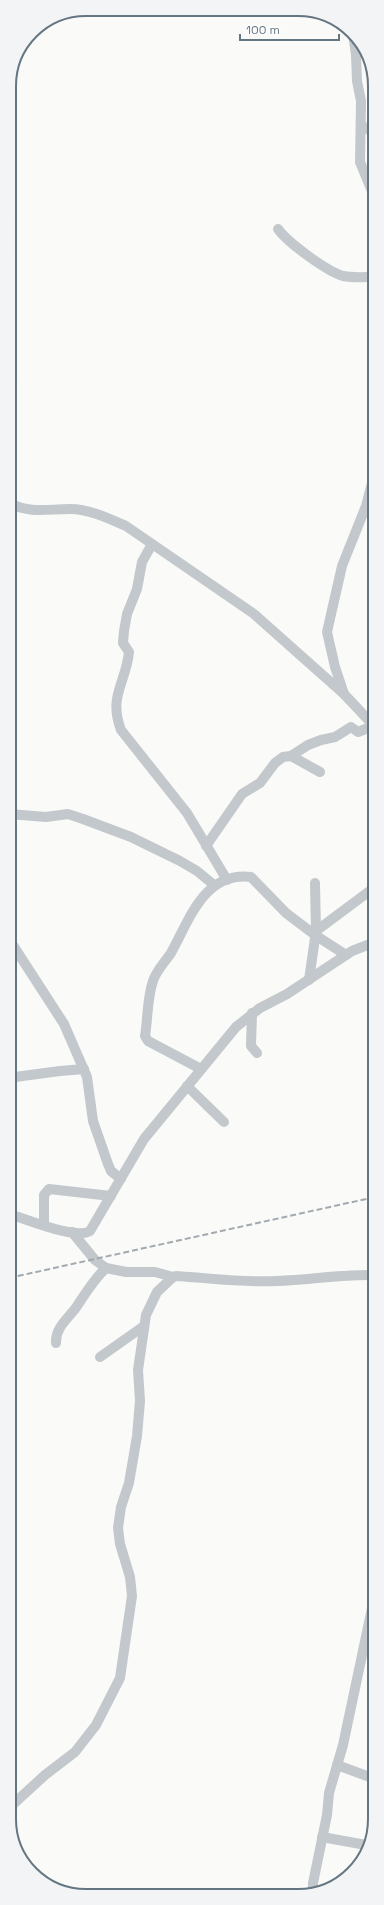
<svg xmlns="http://www.w3.org/2000/svg" width="384" height="1905" viewBox="0 0 384 1905" font-family="'Space Grotesk',sans-serif">
<style>
.lines{fill:none;stroke-linecap:round;stroke-linejoin:round}
.minor{stroke:#c3c8cc;stroke-width:10}
.rail{stroke:#a2aab0;stroke-width:2;stroke-dasharray:6 3;stroke-linecap:butt}
.rim{fill:none;stroke:#657683;stroke-width:2}
</style>
<rect width="100%" height="100%" fill="#fafaf8"/>
<g class="lines">
<!-- minor -->
<g class="minor">
<path d="M 353,34 L 356,55 L 357,81 L 361,101 L 360,162 L 374,196"/>
<path d="M 361,125 L 374,133"/>
<path d="M 278,229 C 288,243 328,272 343,276 C 353,278 364,277 374,277"/>
<path d="M 9,503 C 32,514 46,509 70,509 C 89,509 108,518 126,526 L 254,614 L 344,694 L 375,727"/>
<path d="M 152,544 L 142,562 L 137,589 L 127,614 L 124,631 L 123,643 L 129,652 C 126,683 108,696 121,730 L 187,813 L 227,880"/>
<path d="M 344,694 L 335,667 L 327,632 L 342,566 L 366,506 L 374,475"/>
<path d="M 291,756 L 308,745 L 321,740 L 335,737 L 351,727 L 358,732 L 373,726"/>
<path d="M 9,814 L 46,817 L 68,814 L 83,819 L 131,837 L 180,861 L 197,871 L 214,885"/>
<path d="M 206,846 L 242,794 L 260,783 L 275,763 L 283,757 L 291,756 L 320,772"/>
<path d="M 315,883 L 316,931"/>
<path d="M 9,939 L 64,1024 L 87,1077 L 93,1121 L 108,1164 L 111,1171 L 121,1179"/>
<path d="M 309,980 L 316,931 L 375,887"/>
<path d="M 252,1013 L 251,1046 L 257,1053"/>
<path d="M 201,1069 L 148,1041 L 145,1036 C 148,1018 147,998 153,981 C 156,971 165,962 171,953 C 189,921 204,871 251,877 L 286,913 L 315,935 L 346,955"/>
<path d="M 187,1086 L 224,1122"/>
<path d="M 9,1089 L 11,1079 L 15,1077 L 60,1071 L 84,1069"/>
<path d="M 9,1214 C 27,1219 75,1240 90,1231 L 144,1139 L 236,1027 L 260,1008 L 287,994 L 352,951 L 375,942"/>
<path d="M 44,1225 L 44,1195 L 49,1189 L 111,1196"/>
<path d="M 72,1232 L 95,1260 L 106,1268 L 126,1272 L 155,1272 L 173,1277"/>
<path d="M 56,1343 C 55,1326 71,1317 79,1303 C 87,1291 95,1278 106,1268"/>
<path d="M 100,1357 L 144,1326"/>
<path d="M 337,1765 L 375,1779"/>
<path d="M 10,1807 L 45,1775 L 75,1752 L 96,1725 L 120,1678 L 132,1596 L 130,1577 L 120,1544 L 118,1528 L 121,1507 L 129,1483 L 137,1436 L 140,1401 L 138,1370 L 146,1315 L 157,1292 L 173,1277 L 176,1276 C 210,1278 243,1283 277,1281 C 310,1280 341,1274 375,1275"/>
<path d="M 322,1837 L 366,1845"/>
<path d="M 313,1892 L 313,1883 L 327,1815 L 329,1793 L 343,1745 L 375,1594"/>
</g>
<!-- rail -->
<path class="rail" d="M 9,1278 L 375,1197"/>
</g>
<!-- crop -->
<path d="M0 0H384V1905H0ZM86 16H298A70 70 0 0 1 368 86V1819A70 70 0 0 1 298 1889H86A70 70 0 0 1 16 1819V86A70 70 0 0 1 86 16Z" fill="#f3f4f5" fill-rule="evenodd"/>
<path class="rim" d="M86 16H298A70 70 0 0 1 368 86V1819A70 70 0 0 1 298 1889H86A70 70 0 0 1 16 1819V86A70 70 0 0 1 86 16Z"/>
<!-- scale -->
<path d="M240 34v6h99v-6" fill="none" stroke="#657683" stroke-width="2"/>
<text x="246" y="34" font-size="12" fill="#657683" stroke="#ffffff" stroke-width="3" paint-order="stroke">100 m</text>
</svg>
